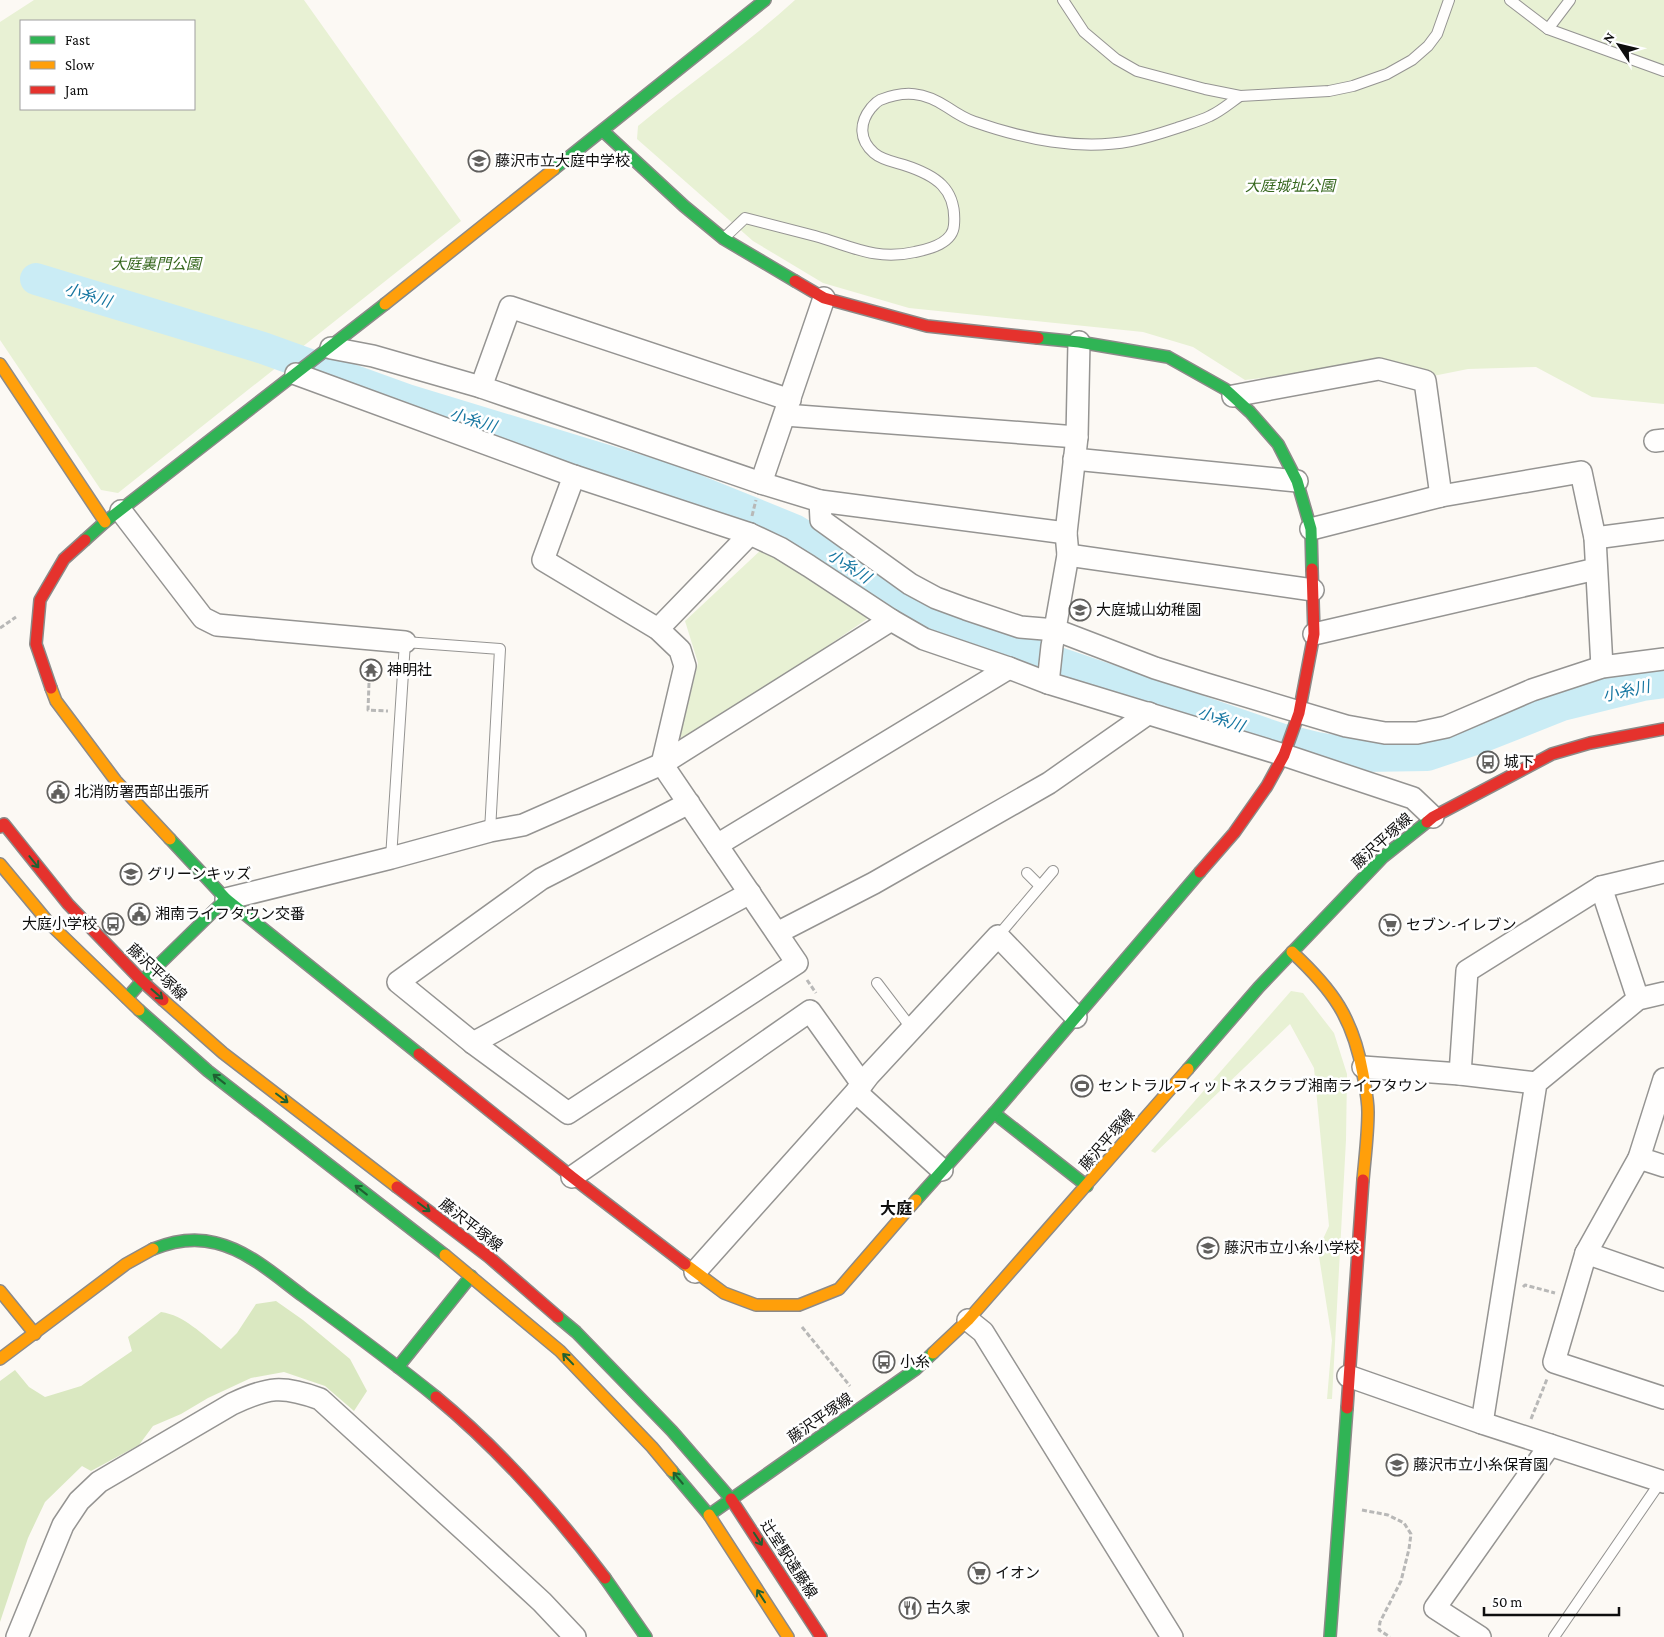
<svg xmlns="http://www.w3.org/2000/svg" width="1664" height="1637" viewBox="0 0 1664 1637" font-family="'Crimson Pro','Noto Sans JP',serif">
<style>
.green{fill:#e8f1d4;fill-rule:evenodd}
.forest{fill:#dae8c1}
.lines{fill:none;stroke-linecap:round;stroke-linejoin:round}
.river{stroke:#caecf5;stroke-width:32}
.lane-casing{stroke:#959492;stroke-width:12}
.street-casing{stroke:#959492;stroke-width:24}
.fast-casing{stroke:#8c8a88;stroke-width:14}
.slow-casing{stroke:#8c8a88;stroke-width:14}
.jam-casing{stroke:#8c8a88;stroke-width:14}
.path{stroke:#b8b8b7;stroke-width:3;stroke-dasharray:5 2.5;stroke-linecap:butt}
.lane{stroke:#fffefd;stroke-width:10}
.street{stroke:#fffefd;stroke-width:21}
.fast{stroke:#30b455;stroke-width:11}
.slow{stroke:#ff9f0a;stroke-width:11}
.jam{stroke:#e5322d;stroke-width:11}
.oneway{stroke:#1f6132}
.labels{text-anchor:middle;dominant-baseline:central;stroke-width:5;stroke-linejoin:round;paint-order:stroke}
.poi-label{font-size:15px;fill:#0e0e0e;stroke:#fff;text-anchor:start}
.park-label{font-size:15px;font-style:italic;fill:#36671e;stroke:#fff}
.street-label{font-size:15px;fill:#0e0e0e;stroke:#fff}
.water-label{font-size:16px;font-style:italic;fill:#1676a1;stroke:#fff}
.neighbourhood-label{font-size:16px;font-weight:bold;fill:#0e0e0e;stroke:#fff}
</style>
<rect width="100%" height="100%" fill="#fcf9f4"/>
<!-- green -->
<g class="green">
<path d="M 34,0 L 304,0 L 461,221 L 118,493 L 101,490 L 0,340 L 0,22 ZM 21,21 L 194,21 L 194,109 L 21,109 Z"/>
<path d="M 795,0 L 1664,0 L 1664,404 L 1592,397 L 1536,367 L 1468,369 L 1428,377 L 1302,373 L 1245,380 L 1193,347 L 1143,332 L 909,308 L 823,283 L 753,241 L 637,139 L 638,126 C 689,83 746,45 795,0 Z"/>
<path d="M 763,548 L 869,611 L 867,619 L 687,742 L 680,737 L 698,663 L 685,621 Z"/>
<path d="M 1291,991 L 1303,993 L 1334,1033 L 1347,1074 L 1346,1140 L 1332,1399 L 1327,1399 L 1332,1340 L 1318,1250 L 1329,1226 L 1314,1068 L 1290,1024 L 1155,1153 L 1151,1151 Z"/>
</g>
<!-- forest -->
<path class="forest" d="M 276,1301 L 303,1320 L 350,1359 L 367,1391 L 354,1411 L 325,1386 L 284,1372 L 251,1378 L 208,1398 L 181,1414 L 153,1426 L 139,1445 L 91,1471 L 82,1466 L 45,1502 L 28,1538 L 0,1622 L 0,1381 L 15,1370 L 29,1387 L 45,1397 L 81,1386 L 132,1351 L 128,1337 L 161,1312 C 184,1315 203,1335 221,1349 L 237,1333 L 256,1304 Z"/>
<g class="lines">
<!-- river -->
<path class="river" d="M 36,279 L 263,348 L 407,400 L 673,481 L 794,530 L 845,561 L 889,593 L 922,614 L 945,624 L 1280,739 L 1317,748 L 1363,756 L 1427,755 L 1484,736 L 1562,705 L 1643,685 L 1664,682"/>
<!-- lane casing -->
<g class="lane-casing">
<g id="lane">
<path d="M 1063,0 L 1084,32 L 1116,59 L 1137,71 L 1205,89 L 1240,96 L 1329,91 L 1353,86 L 1387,74 L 1412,60 L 1428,46 L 1437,34 L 1449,0"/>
<path d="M 1510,0 L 1548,29 L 1664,71"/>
<path d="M 1548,29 L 1570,0"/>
<path d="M 725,237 L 745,218 C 769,224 792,230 815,236 C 851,246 875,261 915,252 C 930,249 953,243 954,225 C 957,188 935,175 904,165 C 894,162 882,160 874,153 C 859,140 859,123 871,108 C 874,105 876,102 880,100 C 905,90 924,92 947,107 C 956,113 965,119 975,122 C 1024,139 1078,151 1131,141 C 1146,138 1162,133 1177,128 C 1188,124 1200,121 1210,116 C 1221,111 1230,103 1240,96"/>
<path d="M 391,858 L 405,642 L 500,649 L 490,831"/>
<path d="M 1027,873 L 1040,886"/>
<path d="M 998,936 L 1053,871"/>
<path d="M 877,983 L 912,1029"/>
<path d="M 1554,1637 L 1661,1481"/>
</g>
</g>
<!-- street casing -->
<g class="street-casing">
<g id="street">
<path d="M 331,348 L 373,356 L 481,387"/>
<path d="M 296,374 L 574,476 L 750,534 L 780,548 L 809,566 L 891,620 L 924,639 L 1009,668 L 1048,683 L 1284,755 L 1413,798 L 1433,817"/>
<path d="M 1233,396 L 1379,369 L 1425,381 L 1441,496"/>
<path d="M 790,400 L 510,307 L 481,387 L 761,483 L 820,501 L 821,520 L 910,584 L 936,598 L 966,609 L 1020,627 L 1056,630 L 1155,668 L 1206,684 L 1346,726 L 1385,733 L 1417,733 L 1446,727 L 1532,690 L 1602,667 L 1664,659"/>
<path d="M 785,415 L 1077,437"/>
<path d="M 1655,441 L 1664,440"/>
<path d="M 1074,459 L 1297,481"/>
<path d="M 574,476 L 543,560 L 658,629 L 680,650 L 685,666 L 662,764 L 797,963 L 568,1113 L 473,1043 L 398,982 L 541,879 L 689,803"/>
<path d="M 761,483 L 824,298"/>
<path d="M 820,501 L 1066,533"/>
<path d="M 121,511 L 203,618 L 217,625 L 405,642"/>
<path d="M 1311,529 L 1441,496 L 1581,472 L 1595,538 L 1602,667"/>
<path d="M 1595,538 L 1664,529"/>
<path d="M 1068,555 L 1313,590"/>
<path d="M 658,629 L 750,534"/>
<path d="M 1314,634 L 1596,569"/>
<path d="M 1048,683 L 1052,646 L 1068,555 L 1066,533 L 1077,437 L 1079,342"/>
<path d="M 717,845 L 1009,668"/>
<path d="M 1601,887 L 1638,999"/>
<path d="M 226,899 L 391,858 L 490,831 L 523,825 L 662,764 L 891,620"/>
<path d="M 777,933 L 874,883 L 1049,783 L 1149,713"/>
<path d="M 473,1043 L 750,893"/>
<path d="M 1363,1067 L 1460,1074 L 1536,1083"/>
<path d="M 1460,1074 L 1467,971 L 1601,887 L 1664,872"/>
<path d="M 1664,1079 L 1639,1158 L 1586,1253 L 1554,1362 L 1664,1398"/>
<path d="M 856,1092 L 942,1170"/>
<path d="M 1639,1158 L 1664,1166"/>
<path d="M 572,1177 L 810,1011 L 862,1084"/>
<path d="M 1586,1253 L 1664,1280"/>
<path d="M 695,1272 L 856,1092 L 869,1075 L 998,936 L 1076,1017"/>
<path d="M 968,1320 L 983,1332 L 1172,1637"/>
<path d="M 1348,1376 L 1482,1423 L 1664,1482"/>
<path d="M 1482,1423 L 1536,1083 L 1638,999 L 1664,993"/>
<path d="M 17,1637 L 63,1525 L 79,1501 L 99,1482 L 232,1404 C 268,1387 282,1385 320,1399 L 476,1541 L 542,1602 L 575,1637"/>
<path d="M 1480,1637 L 1435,1608 L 1550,1445"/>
</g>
</g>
<!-- fast casing -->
<g class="fast-casing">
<g id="fast">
<path d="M 603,131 L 684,206 L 724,239 L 795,281"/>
<path d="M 554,169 L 765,0"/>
<path d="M 1038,338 L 1079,342 L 1168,357 L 1225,389 L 1250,412 L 1278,444 L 1297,481 L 1311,529 L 1312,569"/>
<path d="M 85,540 L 105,522 L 385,304"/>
<path d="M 170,839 L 226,899 L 419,1054"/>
<path d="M 127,998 L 142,981 L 226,899"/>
<path d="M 139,1010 L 208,1071 L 445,1255"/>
<path d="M 1188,1069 L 1259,987 L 1383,857 L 1427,822"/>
<path d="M 994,1113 L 1087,1186"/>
<path d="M 916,1200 L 994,1113 L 1200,872"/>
<path d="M 153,1249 C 173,1241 194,1237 216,1243 C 249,1251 276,1276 303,1296 C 348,1329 393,1362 436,1397"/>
<path d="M 558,1317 L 576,1332 L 672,1431 L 731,1499"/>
<path d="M 398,1367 L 471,1276"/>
<path d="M 672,1471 L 709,1515 L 916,1369 L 933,1353"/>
<path d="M 605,1578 L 646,1637"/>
<path d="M 1330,1637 L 1347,1408"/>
</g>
</g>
<!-- slow casing -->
<g class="slow-casing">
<g id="slow">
<path d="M 385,304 L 554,169"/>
<path d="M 0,364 L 105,522"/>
<path d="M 51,688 L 56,701 L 116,781 L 170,839"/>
<path d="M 0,864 L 49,923 L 139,1010"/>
<path d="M 1292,952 C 1333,990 1353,1018 1363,1074 C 1365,1086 1368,1099 1368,1112 C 1368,1134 1365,1157 1363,1180"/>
<path d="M 163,1000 L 223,1053 L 397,1187"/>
<path d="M 445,1255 L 560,1351 L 652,1447 L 672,1471"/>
<path d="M 685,1264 L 724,1293 L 756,1305 L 799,1305 L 839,1289 L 916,1200"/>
<path d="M 0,1291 L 35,1334"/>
<path d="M 933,1353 L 968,1320 L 1188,1069"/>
<path d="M 0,1359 L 126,1264 L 153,1249"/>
<path d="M 709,1515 L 788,1637"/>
</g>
</g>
<!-- jam casing -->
<g class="jam-casing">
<g id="jam">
<path d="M 795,281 L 824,298 L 927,326 L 1038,338"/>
<path d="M 51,688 L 36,644 L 40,600 L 64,559 L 85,540"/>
<path d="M 1427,822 L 1433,817 L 1552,754 L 1590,743 L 1664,729"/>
<path d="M 0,827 L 4,824 L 68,904 L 142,981 L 163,1000"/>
<path d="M 1200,872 L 1234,833 L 1267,786 L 1284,755 L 1299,713 L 1314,634 L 1312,569"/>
<path d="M 419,1054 L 572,1177 L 685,1264"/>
<path d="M 397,1187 L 489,1257 L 558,1317"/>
<path d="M 436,1397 C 500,1450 555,1512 605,1578"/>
<path d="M 1347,1408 L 1363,1180"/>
<path d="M 731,1499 L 821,1637"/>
</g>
</g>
<!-- path -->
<g class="path">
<path d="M 752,516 L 756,500"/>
<path d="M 0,628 L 16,617"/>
<path d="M 369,683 L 368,710 L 388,711"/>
<path d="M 807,980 L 816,993"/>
<path d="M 1523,1287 L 1525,1285 L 1555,1293"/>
<path d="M 802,1327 L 850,1386"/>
<path d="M 1531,1419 L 1547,1379"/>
<path d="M 1362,1510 L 1388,1515 L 1404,1523 L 1411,1534 L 1409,1549 L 1401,1581 L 1380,1622 L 1379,1630 L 1390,1637"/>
</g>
<!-- lane -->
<use href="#lane" class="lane"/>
<!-- street -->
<use href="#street" class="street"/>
<!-- fast -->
<use href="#fast" class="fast"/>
<!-- slow -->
<use href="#slow" class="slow"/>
<!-- jam -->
<use href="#jam" class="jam"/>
</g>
<!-- one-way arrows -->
<defs><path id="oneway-shaft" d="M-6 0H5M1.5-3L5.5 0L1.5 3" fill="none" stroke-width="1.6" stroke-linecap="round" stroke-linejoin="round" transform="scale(1.25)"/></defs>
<g class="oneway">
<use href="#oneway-shaft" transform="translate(34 862) rotate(51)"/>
<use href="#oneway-shaft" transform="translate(157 994) rotate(41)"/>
<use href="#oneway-shaft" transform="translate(219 1079) rotate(-142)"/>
<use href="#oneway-shaft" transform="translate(282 1098) rotate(37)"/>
<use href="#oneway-shaft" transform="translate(361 1190) rotate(-142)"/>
<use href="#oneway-shaft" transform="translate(424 1207) rotate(37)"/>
<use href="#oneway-shaft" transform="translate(568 1359) rotate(-134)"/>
<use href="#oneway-shaft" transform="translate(678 1478) rotate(-130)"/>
<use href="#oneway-shaft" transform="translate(758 1539) rotate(57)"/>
<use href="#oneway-shaft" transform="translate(761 1596) rotate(-123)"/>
</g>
<!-- icons -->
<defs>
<g id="school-ring" transform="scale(1.125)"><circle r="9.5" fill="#fff" stroke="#61605e" stroke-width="1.5"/><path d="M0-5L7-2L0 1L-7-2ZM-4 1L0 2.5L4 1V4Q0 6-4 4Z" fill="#61605e"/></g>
<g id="temple-ring" transform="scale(1.125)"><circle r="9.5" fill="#fff" stroke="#61605e" stroke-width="1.5"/><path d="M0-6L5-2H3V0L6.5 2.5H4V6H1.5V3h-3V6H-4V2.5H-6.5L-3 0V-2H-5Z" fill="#61605e"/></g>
<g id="bus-ring" transform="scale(1.125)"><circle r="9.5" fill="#fff" stroke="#61605e" stroke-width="1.5"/><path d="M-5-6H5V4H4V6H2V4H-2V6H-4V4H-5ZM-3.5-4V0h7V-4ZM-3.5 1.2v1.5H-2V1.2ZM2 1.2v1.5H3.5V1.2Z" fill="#61605e"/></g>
<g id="civic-ring" transform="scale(1.125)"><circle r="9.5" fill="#fff" stroke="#61605e" stroke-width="1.5"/><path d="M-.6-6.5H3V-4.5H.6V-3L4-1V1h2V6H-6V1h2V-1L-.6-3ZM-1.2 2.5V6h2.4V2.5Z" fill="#61605e"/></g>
<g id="supermarket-ring" transform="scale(1.125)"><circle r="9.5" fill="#fff" stroke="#61605e" stroke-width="1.5"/><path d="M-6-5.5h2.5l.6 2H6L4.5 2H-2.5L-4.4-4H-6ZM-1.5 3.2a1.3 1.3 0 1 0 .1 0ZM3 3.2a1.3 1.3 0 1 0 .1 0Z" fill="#61605e"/></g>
<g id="stadium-ring" transform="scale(1.125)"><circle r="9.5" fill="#fff" stroke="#61605e" stroke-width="1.5"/><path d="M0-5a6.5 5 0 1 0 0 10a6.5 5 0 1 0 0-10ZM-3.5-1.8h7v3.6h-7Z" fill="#61605e"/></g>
<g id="restaurant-ring" transform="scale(1.125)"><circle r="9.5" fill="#fff" stroke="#61605e" stroke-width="1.5"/><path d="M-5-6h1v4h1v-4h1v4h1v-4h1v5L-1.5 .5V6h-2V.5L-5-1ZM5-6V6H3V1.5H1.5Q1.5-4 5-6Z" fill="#61605e"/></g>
</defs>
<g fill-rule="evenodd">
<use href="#school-ring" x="479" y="161"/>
<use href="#school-ring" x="1080" y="610"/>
<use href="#temple-ring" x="371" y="670"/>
<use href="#bus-ring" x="1488" y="762"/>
<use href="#civic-ring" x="58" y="792"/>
<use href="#school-ring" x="131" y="874"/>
<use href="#civic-ring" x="139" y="914"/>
<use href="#bus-ring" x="113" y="924"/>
<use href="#supermarket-ring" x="1390" y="925"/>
<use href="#stadium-ring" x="1082" y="1086"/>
<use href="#school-ring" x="1208" y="1248"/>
<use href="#bus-ring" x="884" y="1362"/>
<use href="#school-ring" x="1397" y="1465"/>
<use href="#supermarket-ring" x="979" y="1573"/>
<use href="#restaurant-ring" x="910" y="1608"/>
</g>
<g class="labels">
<!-- poi labels -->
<g class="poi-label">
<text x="495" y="161">藤沢市立大庭中学校</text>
<text x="1096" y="610">大庭城山幼稚園</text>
<text x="387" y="670">神明社</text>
<text x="1504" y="762">城下</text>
<text x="74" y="792">北消防署西部出張所</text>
<text x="147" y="874">グリーンキッズ</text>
<text x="155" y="914">湘南ライフタウン交番</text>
<text x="97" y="924" text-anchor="end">大庭小学校</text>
<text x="1406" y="925">セブン-イレブン</text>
<text x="1098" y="1086">セントラルフィットネスクラブ湘南ライフタウン</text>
<text x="1224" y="1248">藤沢市立小糸小学校</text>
<text x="900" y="1362">小糸</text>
<text x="1413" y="1465">藤沢市立小糸保育園</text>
<text x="995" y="1573">イオン</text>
<text x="926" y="1608">古久家</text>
</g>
<!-- park labels -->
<g class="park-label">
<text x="1290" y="186">大庭城址公園</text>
<text x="156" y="264">大庭裏門公園</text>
</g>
<!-- street labels -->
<g class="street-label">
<text transform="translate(1382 841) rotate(-42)">藤沢平塚線</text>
<text transform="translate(157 972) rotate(43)">藤沢平塚線</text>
<text transform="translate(1107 1140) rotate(-49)">藤沢平塚線</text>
<text transform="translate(471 1225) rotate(38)">藤沢平塚線</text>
<text transform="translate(820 1418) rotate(-35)">藤沢平塚線</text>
<text transform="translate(789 1559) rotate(57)">辻堂駅遠藤線</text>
</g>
<!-- water labels -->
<g class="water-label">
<text transform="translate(88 295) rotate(17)">小糸川</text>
<text transform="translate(473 420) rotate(17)">小糸川</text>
<text transform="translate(849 566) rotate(33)">小糸川</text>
<text transform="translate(1626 691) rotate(-12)">小糸川</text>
<text transform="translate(1221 719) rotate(19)">小糸川</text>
</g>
<!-- neighbourhood labels -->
<g class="neighbourhood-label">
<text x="896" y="1208">大庭</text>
</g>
</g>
<!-- legend -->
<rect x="20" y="20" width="175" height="90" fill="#ffffff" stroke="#9f9f9f"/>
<rect x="30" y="36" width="25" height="8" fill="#30b455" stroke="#9f9f9f"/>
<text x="65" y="45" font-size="15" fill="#0e0e0e">Fast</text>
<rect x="30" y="61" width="25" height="8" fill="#ff9f0a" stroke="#9f9f9f"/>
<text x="65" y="70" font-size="15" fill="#0e0e0e">Slow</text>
<rect x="30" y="86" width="25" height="8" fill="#e5322d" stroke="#9f9f9f"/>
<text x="65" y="95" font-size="15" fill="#0e0e0e">Jam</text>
<!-- north arrow -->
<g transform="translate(1619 45) rotate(305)" stroke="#ffffff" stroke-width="4" paint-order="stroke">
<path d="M0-4L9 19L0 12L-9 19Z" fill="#0e0e0e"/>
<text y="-8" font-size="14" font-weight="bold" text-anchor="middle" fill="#0e0e0e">N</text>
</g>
<!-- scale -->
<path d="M1484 1607v8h135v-8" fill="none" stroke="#0e0e0e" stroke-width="2.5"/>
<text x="1492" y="1607" font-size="15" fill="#0e0e0e" stroke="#ffffff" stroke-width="4" paint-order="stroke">50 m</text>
</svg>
